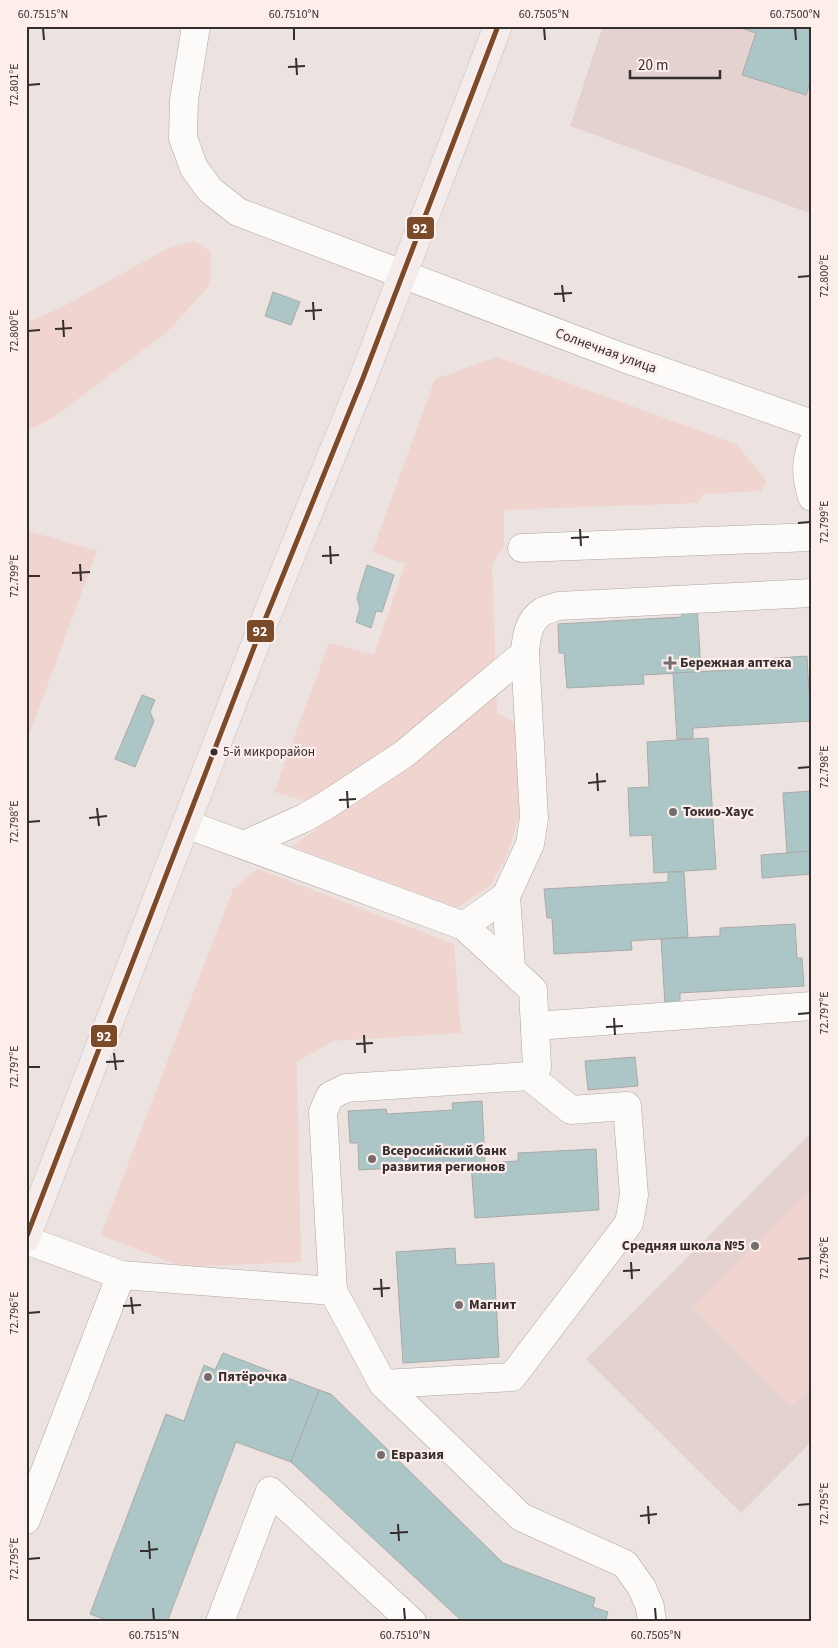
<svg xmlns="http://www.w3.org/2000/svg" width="838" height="1648" viewBox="0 0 838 1648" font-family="'Source Sans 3',sans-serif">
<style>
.built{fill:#e4d2d0}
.green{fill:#f0d4d0}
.building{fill:#acc6c7;stroke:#aba9a8}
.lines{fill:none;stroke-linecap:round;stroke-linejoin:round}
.minor-casing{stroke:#ada6a5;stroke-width:29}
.major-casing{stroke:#c4bfbf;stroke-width:29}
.minor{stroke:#fcfbfa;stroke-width:28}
.major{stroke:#f4ecea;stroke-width:28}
.bus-1-casing{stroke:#fdedeb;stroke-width:9}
.bus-1{stroke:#7a4b2a;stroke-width:5}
.ticks{fill:none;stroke:#352e2e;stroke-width:2}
.poi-dot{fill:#756d6d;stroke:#fdedeb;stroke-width:2}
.bus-dot{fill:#352e2e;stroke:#fdedeb;stroke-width:2}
.labels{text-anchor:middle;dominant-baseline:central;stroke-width:4.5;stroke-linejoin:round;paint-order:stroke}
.bus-label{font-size:13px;fill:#352e2e;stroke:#fdedeb;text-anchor:start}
.street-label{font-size:14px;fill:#352e2e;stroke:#fdedeb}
.poi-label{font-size:14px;font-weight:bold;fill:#352e2e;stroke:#fdedeb;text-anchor:start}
.line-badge{stroke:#fdedeb;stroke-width:2}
.badge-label{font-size:14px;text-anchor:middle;font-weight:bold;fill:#fff}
.neatline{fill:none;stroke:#352e2e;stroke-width:2}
.ticks-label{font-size:12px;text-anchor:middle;fill:#352e2e}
</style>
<rect width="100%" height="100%" fill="#ece3e1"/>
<!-- built -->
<g class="built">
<path d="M 603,26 L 812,26 L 812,214 L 570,126 Z"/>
<path d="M 812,1132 L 812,1441 L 741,1513 L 586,1359 Z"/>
</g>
<!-- green -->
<g class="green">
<path d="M 194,241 L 211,252 L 210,285 L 167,332 L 54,417 L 26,431 L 26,323 L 64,306 L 170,247 Z"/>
<path d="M 497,357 L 736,444 L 767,481 L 761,491 L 703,494 L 698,503 L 504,510 L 504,546 L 492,564 L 497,713 L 513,721 L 520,728 L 521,811 L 506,858 L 491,885 L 457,908 L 291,846 L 324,824 L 305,801 L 274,792 L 329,643 L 374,655 L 405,564 L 372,552 L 435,379 Z"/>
<path d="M 26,530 L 97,551 L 26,743 Z"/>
<path d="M 258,869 L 454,944 L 461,1033 L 333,1041 L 297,1062 L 301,1262 L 182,1267 L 101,1235 L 233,889 Z"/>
<path d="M 812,1188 L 812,1387 L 791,1407 L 692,1307 Z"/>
</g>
<!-- building -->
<g class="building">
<path d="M 740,26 L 812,26 L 812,77 L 806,95 L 742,75 L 756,33 L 741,28 Z"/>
<path d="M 273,292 L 300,302 L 291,325 L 265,316 Z"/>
<path d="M 367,565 L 394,575 L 382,612 L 376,611 L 371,628 L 356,622 L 360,608 L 357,598 Z"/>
<path d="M 697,604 L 701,672 L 643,675 L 644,684 L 567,688 L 564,653 L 559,653 L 558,624 L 682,617 L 681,605 Z"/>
<path d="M 807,656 L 809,692 L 812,691 L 812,721 L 693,728 L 693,738 L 677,739 L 673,673 L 733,670 L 733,661 Z"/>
<path d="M 142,695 L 155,700 L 150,712 L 154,721 L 135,767 L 115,759 Z"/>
<path d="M 708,738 L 716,869 L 654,873 L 652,835 L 630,836 L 628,788 L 649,787 L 647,742 Z"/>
<path d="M 812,791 L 812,851 L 787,853 L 783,793 Z"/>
<path d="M 812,851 L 812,874 L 762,878 L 761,855 Z"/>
<path d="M 668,872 L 684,872 L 688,937 L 631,941 L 632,950 L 554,954 L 552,918 L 547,918 L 544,889 L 668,882 Z"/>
<path d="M 795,924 L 797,958 L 802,958 L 804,986 L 680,993 L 680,1004 L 665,1005 L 661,939 L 720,936 L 720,928 Z"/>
<path d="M 635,1057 L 638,1086 L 588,1090 L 585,1061 Z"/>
<path d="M 482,1101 L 485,1163 L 359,1170 L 358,1143 L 350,1143 L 348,1111 L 386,1109 L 387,1114 L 453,1110 L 452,1103 Z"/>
<path d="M 596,1149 L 599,1210 L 475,1218 L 471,1164 L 518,1161 L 518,1153 Z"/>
<path d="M 455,1248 L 456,1265 L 494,1263 L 499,1357 L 403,1363 L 396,1252 Z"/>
<path d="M 223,1353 L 319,1390 L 291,1462 L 236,1442 L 167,1622 L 112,1622 L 90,1614 L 166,1414 L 184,1421 L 204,1365 L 215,1370 Z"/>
<path d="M 319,1390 L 331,1394 L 503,1563 L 595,1598 L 593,1607 L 608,1612 L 605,1622 L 463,1622 L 291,1462 Z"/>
</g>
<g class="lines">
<!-- minor casing -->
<g class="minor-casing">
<g id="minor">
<path d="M 196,26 L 184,100 L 183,138 L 194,168 L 210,190 L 238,212 L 624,358 L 812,424"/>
<path d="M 812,444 C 805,464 806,477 812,497"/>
<path d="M 522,548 L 812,537"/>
<path d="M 244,845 L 304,818 L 325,806 L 404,754 L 525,653"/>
<path d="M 464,926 L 506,896"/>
<path d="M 511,969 L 506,896 L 530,844 L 534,818 L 525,653 C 526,638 528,621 542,612 C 547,609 554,608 558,606 L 812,593"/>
<path d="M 535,1026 L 812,1006"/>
<path d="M 26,1240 L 121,1275 L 333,1291 L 323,1112 L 330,1096 L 346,1088 L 529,1076 L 537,1067 L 533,990 L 464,926 L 186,824"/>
<path d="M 333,1291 L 383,1384 L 521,1517 L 625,1564 L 642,1588 L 650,1607 L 652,1622"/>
<path d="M 383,1384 L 512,1377 L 629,1223 L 634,1195 L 627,1106 L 571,1110 L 529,1076"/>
<path d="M 26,1520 L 121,1275"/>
<path d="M 220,1622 L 270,1491 L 412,1622"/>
</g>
</g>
<!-- major casing -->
<g class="major-casing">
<path id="major" d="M 26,1238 L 258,637 L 363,378 L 498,26"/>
</g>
<!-- minor -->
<use href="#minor" class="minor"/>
<!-- major -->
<use href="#major" class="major"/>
<!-- bus-1 casing -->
<g class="bus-1-casing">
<path id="bus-1" d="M 26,1238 L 258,637 L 363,378 L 498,26"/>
</g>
<!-- bus-1 -->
<use href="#bus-1" class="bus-1"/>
</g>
<!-- ticks -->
<path class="ticks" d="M 43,28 L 44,40M 294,28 L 294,40M 544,28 L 545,40M 795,28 L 796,40M 296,58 L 297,75M 288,67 L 305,66M 28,85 L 40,84M 798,277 L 810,276M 562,285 L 564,302M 554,294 L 572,293M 313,302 L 314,320M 305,311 L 322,310M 63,320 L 64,337M 55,329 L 72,328M 28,331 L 40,330M 798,523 L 810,522M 580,529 L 581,546M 571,538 L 589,537M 330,546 L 331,564M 322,556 L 339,555M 80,564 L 81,581M 72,573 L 90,572M 28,576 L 40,576M 798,768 L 810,767M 597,773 L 598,791M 588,783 L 606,781M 347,791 L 348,808M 339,800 L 356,799M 97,808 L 99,826M 89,818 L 107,816M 28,822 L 40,821M 798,1014 L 810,1013M 614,1018 L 615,1035M 606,1027 L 623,1026M 364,1035 L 365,1053M 356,1044 L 373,1043M 114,1053 L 116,1070M 106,1062 L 124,1061M 28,1067 L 40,1067M 798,1259 L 810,1258M 631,1262 L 632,1279M 623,1271 L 640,1270M 381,1279 L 382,1297M 373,1289 L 390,1288M 131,1297 L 133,1314M 123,1306 L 141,1305M 28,1313 L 40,1312M 798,1505 L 810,1504M 648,1506 L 649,1524M 640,1516 L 657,1514M 398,1524 L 399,1541M 390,1533 L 408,1532M 149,1541 L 150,1559M 140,1551 L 158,1549M 28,1559 L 40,1558M 153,1608 L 154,1620M 404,1608 L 405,1620M 655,1608 L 656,1620"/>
<!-- markers -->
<g class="poi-dot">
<path d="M667.5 655.5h5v5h5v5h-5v5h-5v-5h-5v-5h5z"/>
<circle cx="673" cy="812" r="5"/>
<circle cx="372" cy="1159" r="5"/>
<circle cx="755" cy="1246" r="5"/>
<circle cx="459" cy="1305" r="5"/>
<circle cx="208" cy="1377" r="5"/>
<circle cx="381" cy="1455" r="5"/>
</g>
<circle class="bus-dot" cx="214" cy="752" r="4.5"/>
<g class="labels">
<!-- bus labels -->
<g class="bus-label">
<text x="223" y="752">5-й микрорайон</text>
</g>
<!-- street labels -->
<g class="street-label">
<text transform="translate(606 351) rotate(20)">Солнечная улица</text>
</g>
<!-- poi labels -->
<g class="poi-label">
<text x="680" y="663">Бережная аптека</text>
<text x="683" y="812">Токио-Хаус</text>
<text x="382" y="1151">Всеросийский банк<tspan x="382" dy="16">развития регионов</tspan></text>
<text x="745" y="1246" text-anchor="end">Средняя школа №5</text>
<text x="469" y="1305">Магнит</text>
<text x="218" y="1377">Пятёрочка</text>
<text x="391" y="1455">Евразия</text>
</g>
</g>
<g class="line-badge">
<rect x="406" y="216" width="29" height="24" rx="5" fill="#7a4b2a"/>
<rect x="246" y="619" width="29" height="24" rx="5" fill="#7a4b2a"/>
<rect x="90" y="1024" width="28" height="24" rx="5" fill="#7a4b2a"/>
</g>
<g class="badge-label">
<text x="420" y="233">92</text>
<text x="260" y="636">92</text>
<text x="104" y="1041">92</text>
</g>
<!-- border -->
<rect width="838" height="1648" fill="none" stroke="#fdedeb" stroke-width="55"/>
<!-- scale -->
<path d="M630 70v8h90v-8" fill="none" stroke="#352e2e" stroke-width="2.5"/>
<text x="638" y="70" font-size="15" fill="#352e2e" stroke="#fdedeb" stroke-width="4" paint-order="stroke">20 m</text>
<rect x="28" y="28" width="782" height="1592" class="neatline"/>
<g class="ticks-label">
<text x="43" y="18">60.7515°N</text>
<text x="294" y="18">60.7510°N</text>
<text x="544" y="18">60.7505°N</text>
<text x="795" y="18">60.7500°N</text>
<text transform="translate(14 85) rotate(-90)" y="4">72.801°E</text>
<text transform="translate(824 276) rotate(-90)" y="4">72.800°E</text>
<text transform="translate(14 331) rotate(-90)" y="4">72.800°E</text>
<text transform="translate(824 522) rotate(-90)" y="4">72.799°E</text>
<text transform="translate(14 576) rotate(-90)" y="4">72.799°E</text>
<text transform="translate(824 767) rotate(-90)" y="4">72.798°E</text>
<text transform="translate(14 822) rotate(-90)" y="4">72.798°E</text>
<text transform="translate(824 1013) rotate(-90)" y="4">72.797°E</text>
<text transform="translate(14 1067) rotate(-90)" y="4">72.797°E</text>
<text transform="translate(824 1258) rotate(-90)" y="4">72.796°E</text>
<text transform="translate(14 1313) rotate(-90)" y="4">72.796°E</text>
<text transform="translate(824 1504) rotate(-90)" y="4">72.795°E</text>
<text transform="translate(14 1559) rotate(-90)" y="4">72.795°E</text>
<text x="154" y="1639">60.7515°N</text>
<text x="405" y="1639">60.7510°N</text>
<text x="656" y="1639">60.7505°N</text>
</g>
</svg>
